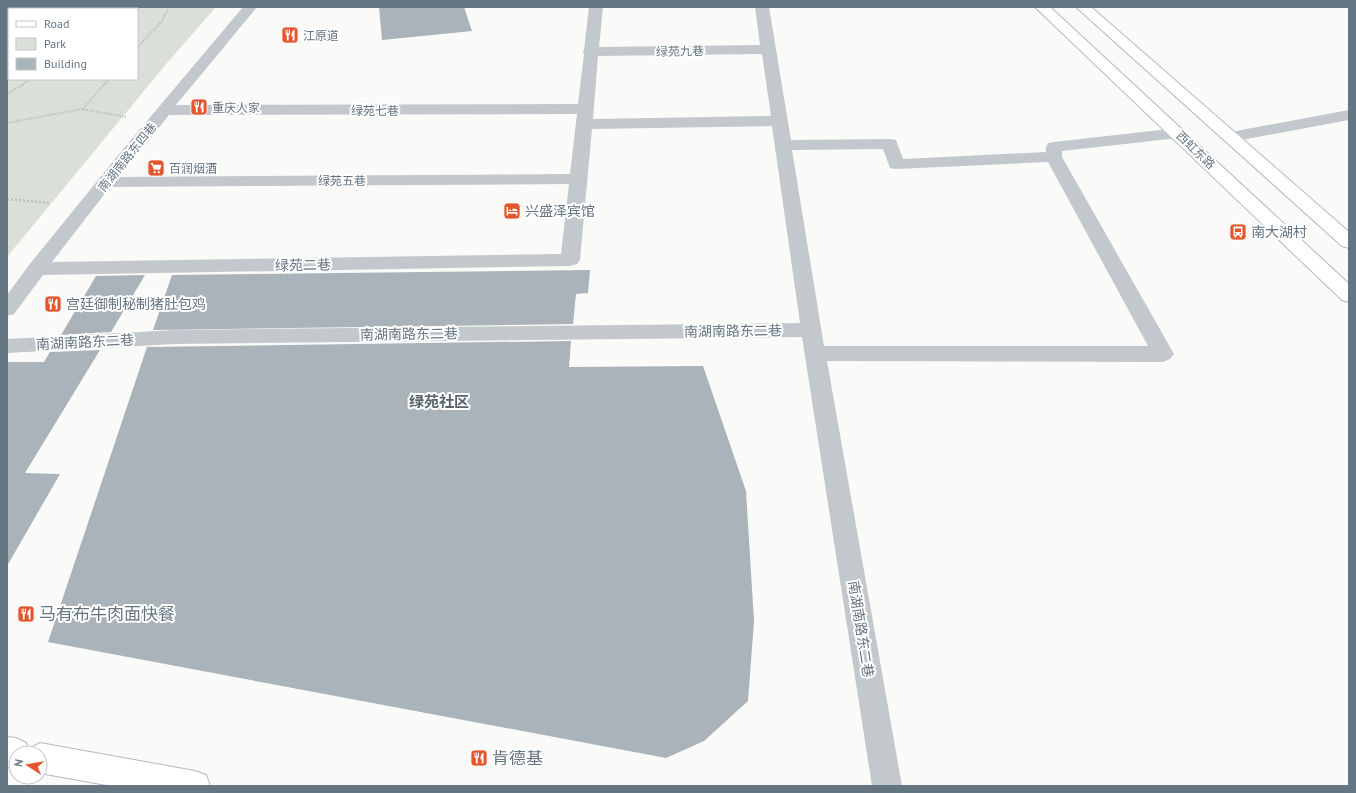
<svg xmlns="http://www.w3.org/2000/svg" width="1356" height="793" viewBox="0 0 1356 793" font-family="'PT Sans','Noto Sans SC',sans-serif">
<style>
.green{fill:#dadfd7;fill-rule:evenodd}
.building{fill:#aab3b9}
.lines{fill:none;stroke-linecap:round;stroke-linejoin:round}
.major-casing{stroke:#b5babe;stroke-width:2}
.path-far1{stroke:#bbbfc2;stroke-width:2;stroke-dasharray:1.5 1.5;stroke-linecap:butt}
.path{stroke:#bbbfc2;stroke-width:2.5;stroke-dasharray:2 2;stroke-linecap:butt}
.minor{fill:#c3c8cc;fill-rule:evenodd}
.major{fill:#fff;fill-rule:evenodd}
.labels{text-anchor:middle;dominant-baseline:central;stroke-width:4;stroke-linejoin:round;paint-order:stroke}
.far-poi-label{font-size:12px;fill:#657683;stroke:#fff;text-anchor:start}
.far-street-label{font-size:12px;fill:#657683;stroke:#fff}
.poi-label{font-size:14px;fill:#657683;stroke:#fff;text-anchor:start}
.street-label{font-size:14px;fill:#657683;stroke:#fff}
.neighbourhood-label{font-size:15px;font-weight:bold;fill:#57646e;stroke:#fff}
.near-poi-label{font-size:17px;fill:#657683;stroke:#fff;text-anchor:start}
</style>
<rect width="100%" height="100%" fill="#fafaf8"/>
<!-- green -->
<path class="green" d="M 7,7 L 216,7 L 167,63 L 7,257 ZM 9,9 L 137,9 L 137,79 L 9,79 Z"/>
<!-- building -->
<g class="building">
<path d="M 379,7 L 464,7 L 472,31 L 382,40 Z"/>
<path d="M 590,270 L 588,293 L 576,294 L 573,324 L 153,330 L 172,275 Z"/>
<path d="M 145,275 L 111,332 L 61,335 L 96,276 Z"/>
<path d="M 571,341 L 569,367 L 703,366 L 746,491 L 754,621 L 748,701 L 704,741 L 666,758 L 48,642 L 147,347 Z"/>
<path d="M 100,350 L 25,473 L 60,474 L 7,566 L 7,362 L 44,362 L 50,352 Z"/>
</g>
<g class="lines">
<!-- major casing -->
<g class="major-casing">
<g id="major">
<path d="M 1035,7 L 1050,7 L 1349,284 L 1349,302 L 1342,300 Z"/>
<path d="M 1076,7 L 1091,7 L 1349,232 L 1349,248 L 1342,246 Z"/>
<path d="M 7,737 L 16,738 L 26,743 L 29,749 L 40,743 L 195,771 L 206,775 L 210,786 L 112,786 L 40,773 L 40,753 L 16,753 L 16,768 L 7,767 Z"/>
</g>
</g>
<!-- path-far1 -->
<g class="path-far1">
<path d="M 67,7 L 67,9"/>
<path d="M 137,48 L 162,21 L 169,7"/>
<path d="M 7,94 L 24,84 L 29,79"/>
<path d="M 83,109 L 109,79"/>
<path d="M 7,123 L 82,109 L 126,117"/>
</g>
<!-- path -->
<path class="path" d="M 7,199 L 50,203"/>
<!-- minor -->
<g class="minor">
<path d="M 243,7 L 257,7 L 176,105 L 578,104 L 584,54 L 583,52 L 584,50 L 589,7 L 603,7 L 599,47 L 760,45 L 755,7 L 769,7 L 791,140 L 890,139 L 896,140 L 903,159 L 1046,152 L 1046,147 L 1048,143 L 1054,142 L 1178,128 L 1184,130 L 1186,133 L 1184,136 L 1178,138 L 1062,151 L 1062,157 L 1174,354 L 1170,359 L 1163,362 L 827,361 L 902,786 L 872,786 L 802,337 L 175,344 L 7,353 L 7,339 L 175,330 L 800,323 L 772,126 L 592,129 L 580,260 L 577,264 L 570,266 L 43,275 L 14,314 L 7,316 L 7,295 L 29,265 L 120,153 ZM 762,54 L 771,116 L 593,119 L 598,56 ZM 577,114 L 570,174 L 119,177 L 169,115 ZM 883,149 L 890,168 L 896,169 L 1048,162 L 1148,346 L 824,346 L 792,150 ZM 569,184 L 561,254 L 52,262 L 110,187 Z"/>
<path d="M 1349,110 L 1349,120 L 1231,142 L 1225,141 L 1223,137 L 1225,133 L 1231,132 Z"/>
</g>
<!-- major -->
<use href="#major" class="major"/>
</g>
<!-- icons -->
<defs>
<g id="restaurant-square" transform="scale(0.9)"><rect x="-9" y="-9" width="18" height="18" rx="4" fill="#e4572e" stroke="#fff"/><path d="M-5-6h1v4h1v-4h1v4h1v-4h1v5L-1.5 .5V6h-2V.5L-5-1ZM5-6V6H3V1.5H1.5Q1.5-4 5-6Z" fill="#fff"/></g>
<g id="supermarket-square" transform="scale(0.9)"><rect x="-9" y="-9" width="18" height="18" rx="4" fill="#e4572e" stroke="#fff"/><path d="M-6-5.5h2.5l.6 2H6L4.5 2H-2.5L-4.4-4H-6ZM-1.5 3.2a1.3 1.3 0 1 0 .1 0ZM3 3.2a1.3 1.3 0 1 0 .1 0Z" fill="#fff"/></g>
<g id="hotel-square" transform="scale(0.9)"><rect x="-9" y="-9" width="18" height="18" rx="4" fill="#e4572e" stroke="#fff"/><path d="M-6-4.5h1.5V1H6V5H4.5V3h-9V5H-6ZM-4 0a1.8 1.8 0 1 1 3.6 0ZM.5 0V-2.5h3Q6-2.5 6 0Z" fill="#fff"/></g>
<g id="bus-square" transform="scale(0.9)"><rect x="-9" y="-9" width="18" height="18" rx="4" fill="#e4572e" stroke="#fff"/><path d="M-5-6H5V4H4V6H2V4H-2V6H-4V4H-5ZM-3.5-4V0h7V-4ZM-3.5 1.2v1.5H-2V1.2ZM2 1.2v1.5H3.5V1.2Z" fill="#fff"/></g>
</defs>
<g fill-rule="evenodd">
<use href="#restaurant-square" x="290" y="35"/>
<use href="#restaurant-square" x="199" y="107"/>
<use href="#supermarket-square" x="156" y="168"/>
<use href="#hotel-square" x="512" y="211"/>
<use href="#bus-square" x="1238" y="232"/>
<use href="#restaurant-square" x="53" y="304"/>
<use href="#restaurant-square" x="26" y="614"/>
<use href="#restaurant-square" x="479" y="758"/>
</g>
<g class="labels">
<!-- far-poi labels -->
<g class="far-poi-label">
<text x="303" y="35">江原道</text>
<text x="212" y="107">重庆人家</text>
<text x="169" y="168">百润烟酒</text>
</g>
<!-- far-street labels -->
<g class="far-street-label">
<text transform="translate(680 51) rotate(-1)">绿苑九巷</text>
<text x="375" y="110">绿苑七巷</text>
<text transform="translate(1196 150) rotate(44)">西虹东路</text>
<text transform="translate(127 157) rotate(-51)">南湖南路东四巷</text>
<text x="342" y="180">绿苑五巷</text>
</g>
<!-- poi labels -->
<g class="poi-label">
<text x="525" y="211">兴盛泽宾馆</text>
<text x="1251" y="232">南大湖村</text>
<text x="66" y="304">宫廷御制秘制猪肚包鸡</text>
</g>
<!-- street labels -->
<g class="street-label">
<text transform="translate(303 265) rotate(-1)">绿苑二巷</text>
<text transform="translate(733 331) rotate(-1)">南湖南路东二巷</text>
<text transform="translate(409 334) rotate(-1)">南湖南路东二巷</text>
<text transform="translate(85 342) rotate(-3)">南湖南路东二巷</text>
<text transform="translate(861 629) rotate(81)">南湖南路东二巷</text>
</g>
<!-- neighbourhood labels -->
<g class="neighbourhood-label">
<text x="439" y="401">绿苑社区</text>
</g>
<!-- near-poi labels -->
<g class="near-poi-label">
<text x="39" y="614">马有布牛肉面快餐</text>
<text x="492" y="758">肯德基</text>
</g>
</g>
<!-- border -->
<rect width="1356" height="793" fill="none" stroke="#657683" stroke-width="16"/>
<!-- legend -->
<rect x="8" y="8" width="130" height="72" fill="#ffffff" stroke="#c1c8cd"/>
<rect x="16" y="21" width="20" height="6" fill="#ffffff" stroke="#c1c8cd"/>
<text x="44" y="28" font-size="12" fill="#657683">Road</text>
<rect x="16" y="38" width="20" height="12" fill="#dadfd7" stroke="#c1c8cd"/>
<text x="44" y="48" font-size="12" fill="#657683">Park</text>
<rect x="16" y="58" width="20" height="12" fill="#aab3b9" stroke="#c1c8cd"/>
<text x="44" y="68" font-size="12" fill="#657683">Building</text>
<!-- north arrow -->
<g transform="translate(28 765) rotate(282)"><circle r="19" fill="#ffffff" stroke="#c1c8cd"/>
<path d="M0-3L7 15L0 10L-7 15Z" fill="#e4572e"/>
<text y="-6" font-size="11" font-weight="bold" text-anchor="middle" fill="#657683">N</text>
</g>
</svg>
